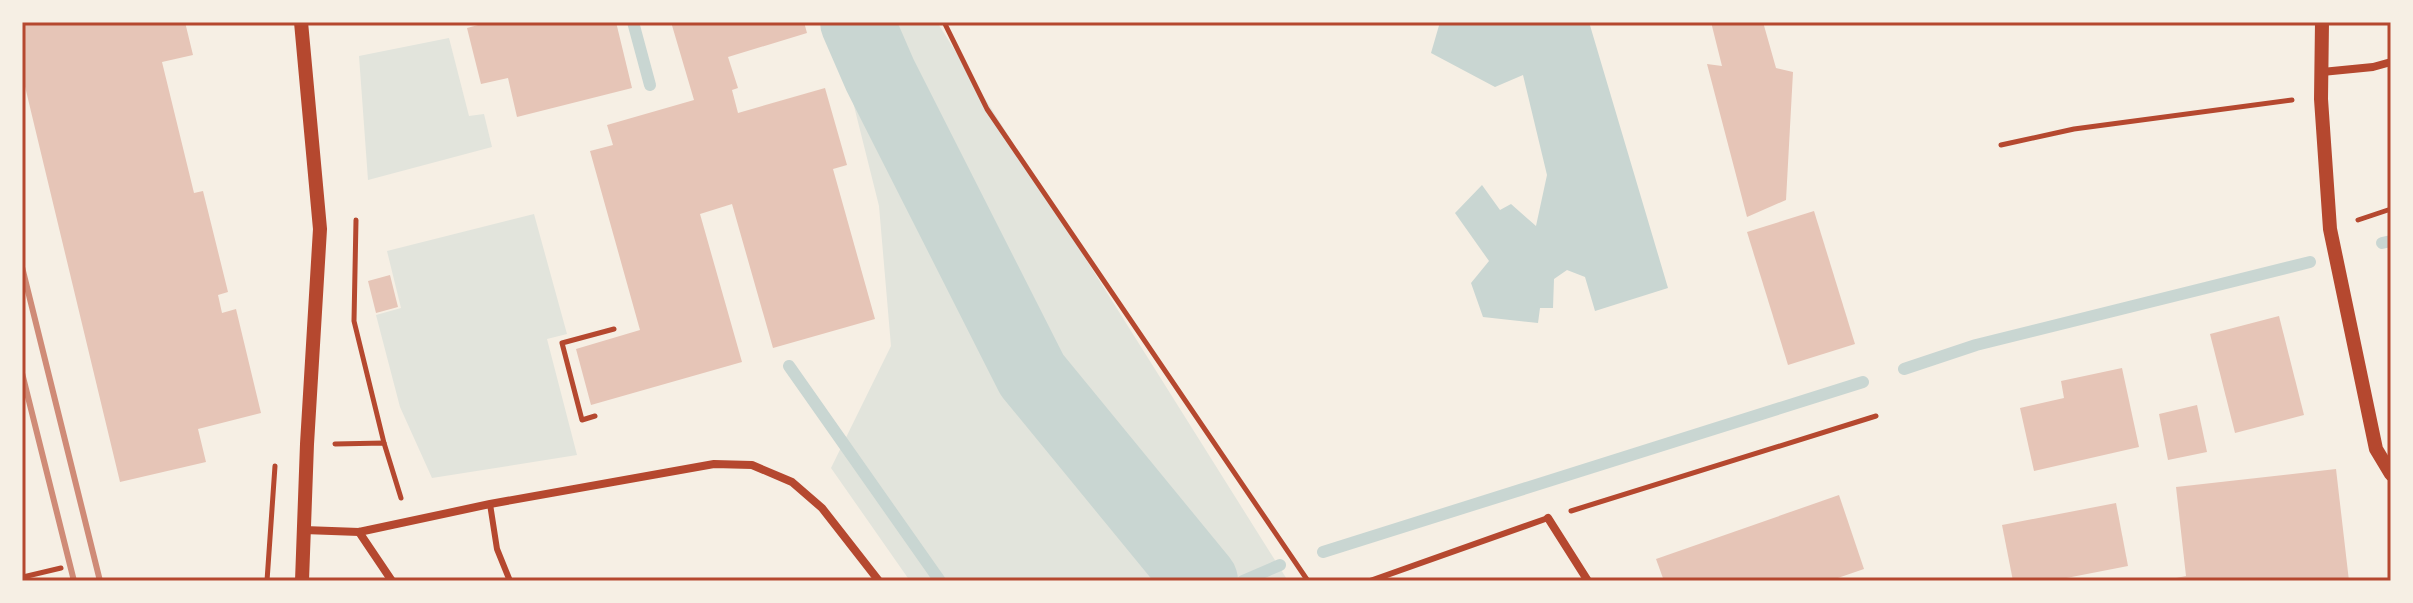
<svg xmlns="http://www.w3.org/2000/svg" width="2413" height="603" viewBox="0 0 2413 603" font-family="Mulish,sans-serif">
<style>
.green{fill:#e2e4dc}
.water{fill:#c9d6d2}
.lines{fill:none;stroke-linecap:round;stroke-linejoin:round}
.stream{stroke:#c9d6d2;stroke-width:12}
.river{stroke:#c9d6d2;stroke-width:74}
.building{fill:#e6c5b7}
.path{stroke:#b5482f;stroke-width:5}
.service{stroke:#b5482f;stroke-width:6}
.minor{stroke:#b5482f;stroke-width:8}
.tertiary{stroke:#b5482f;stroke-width:14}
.rail{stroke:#cf8b77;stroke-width:6}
.neatline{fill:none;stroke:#b5482f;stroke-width:3}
</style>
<rect width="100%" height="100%" fill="#f6efe4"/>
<!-- green -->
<g class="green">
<path d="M 825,22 L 937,22 L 1288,581 L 910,581 L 831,468 L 891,346 L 879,206 L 845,70 Z"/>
<path d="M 449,38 L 469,116 L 484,114 L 492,147 L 368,180 L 359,56 Z"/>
<path d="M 534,214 L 567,334 L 547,339 L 577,455 L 432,478 L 400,407 L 376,315 L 401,308 L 387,251 Z"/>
</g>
<!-- water -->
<path class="water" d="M 1440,22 L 1589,22 L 1668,288 L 1595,311 L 1585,277 L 1567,270 L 1554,279 L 1553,308 L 1540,308 L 1538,323 L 1483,317 L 1471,283 L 1489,261 L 1455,213 L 1482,185 L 1500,210 L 1511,204 L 1536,226 L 1547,175 L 1523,75 L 1495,87 L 1431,53 Z"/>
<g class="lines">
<!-- stream -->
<g class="stream">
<path d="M 633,22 L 650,85"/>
<path d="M 2382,243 L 2391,241"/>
<path d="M 789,366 L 940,581"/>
<path d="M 1904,369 L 1976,345 L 2310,262"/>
<path d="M 1323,552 L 1863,382"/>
<path d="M 1243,581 L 1280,565"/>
</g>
<!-- river -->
<path class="river" d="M 857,22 L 880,75 L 1032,375 L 1201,581"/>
</g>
<!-- building -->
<g class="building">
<path d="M 22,22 L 185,22 L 193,55 L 162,62 L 194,193 L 203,191 L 228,292 L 218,295 L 222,313 L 236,309 L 261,413 L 198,429 L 206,462 L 120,482 L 22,74 Z"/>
<path d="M 489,22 L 616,22 L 632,88 L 517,117 L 508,78 L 481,84 L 467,28 Z"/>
<path d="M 671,22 L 804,22 L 807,33 L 728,57 L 738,88 L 732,90 L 738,113 L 825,88 L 847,165 L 833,169 L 875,319 L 773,348 L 732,204 L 700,214 L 742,362 L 591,405 L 576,349 L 640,330 L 590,151 L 613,145 L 607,125 L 694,100 Z"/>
<path d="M 1711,22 L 1763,22 L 1776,68 L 1793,72 L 1786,200 L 1747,217 L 1707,64 L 1722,66 Z"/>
<path d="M 1814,211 L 1855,344 L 1788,365 L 1747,232 Z"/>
<path d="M 390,275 L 398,307 L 376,313 L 368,281 Z"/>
<path d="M 2279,316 L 2304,415 L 2235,433 L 2210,334 Z"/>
<path d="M 2122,368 L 2139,447 L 2034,471 L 2020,408 L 2064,398 L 2061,381 Z"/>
<path d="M 2197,405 L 2207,452 L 2168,460 L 2159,414 Z"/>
<path d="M 2336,469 L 2349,581 L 2161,581 L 2186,576 L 2176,487 Z"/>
<path d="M 1839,495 L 1864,569 L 1829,581 L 1664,581 L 1656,559 Z"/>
<path d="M 2116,503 L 2128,566 L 2051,581 L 2013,581 L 2002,525 Z"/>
</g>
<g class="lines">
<!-- path -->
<g class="path">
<path d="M 944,22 L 987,109 L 1308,581"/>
<path d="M 2001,145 L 2074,129 L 2292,100"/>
<path d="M 356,220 L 354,321 L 384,443"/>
<path d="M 2358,220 L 2391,209"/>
<path d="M 595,416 L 582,420 L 562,343 L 614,329"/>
<path d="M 335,444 L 384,443 L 401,498"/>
<path d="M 1571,511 L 1876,416"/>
<path d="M 24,581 L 23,577 L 61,568"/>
<path d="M 267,581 L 275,466"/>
</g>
<!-- service -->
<g class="service">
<path d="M 490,504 L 497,549 L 510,581"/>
<path d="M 1370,581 L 1548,518"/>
</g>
<!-- minor -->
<g class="minor">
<path d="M 2322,72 L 2373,67 L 2391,62"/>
<path d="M 1548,518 L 1588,581"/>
<path d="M 304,530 L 359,532 L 490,504 L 714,464 L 752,465 L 792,482 L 822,508 L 879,581"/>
<path d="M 359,532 L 392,581"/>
</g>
<!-- tertiary -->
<g class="tertiary">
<path d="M 301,22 L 320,229 L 307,444 L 302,581"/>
<path d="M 2322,22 L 2321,99 L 2330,229 L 2376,449 L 2391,474"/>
</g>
<!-- rail -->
<g class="rail">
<path d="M 22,267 L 100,581"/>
<path d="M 22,373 L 74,581"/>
</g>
</g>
<!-- border -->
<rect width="2413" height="603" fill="none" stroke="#f6efe4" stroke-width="48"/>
<rect x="24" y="24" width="2365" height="555" class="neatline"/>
</svg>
